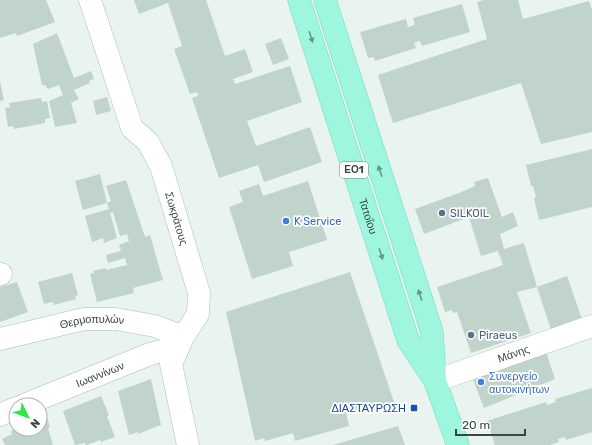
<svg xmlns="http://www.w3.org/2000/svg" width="592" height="445" viewBox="0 0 592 445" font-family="Rubik,sans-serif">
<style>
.building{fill:#c0d4cc}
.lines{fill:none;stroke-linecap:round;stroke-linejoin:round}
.street-casing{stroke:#adbeb8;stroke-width:23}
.primary-casing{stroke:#70dbbc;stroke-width:23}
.street{stroke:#fff;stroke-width:22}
.primary{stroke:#9ff6df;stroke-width:22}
.oneway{fill:#669688}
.service-dot{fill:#5c6f8a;stroke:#fff;stroke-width:1.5}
.shop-dot{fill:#3f7fe0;stroke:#fff;stroke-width:1.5}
.transit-dot{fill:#1a4fb4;stroke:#fff;stroke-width:1.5}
.labels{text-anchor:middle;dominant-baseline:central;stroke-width:3.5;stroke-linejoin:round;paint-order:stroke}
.shield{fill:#fff;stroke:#747e7a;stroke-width:1}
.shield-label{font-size:10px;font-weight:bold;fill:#384741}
.service-label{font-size:11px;fill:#4e5e75;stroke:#fff;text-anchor:start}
.street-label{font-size:11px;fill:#384741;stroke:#fff}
.shop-label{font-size:11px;fill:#366cbe;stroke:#fff;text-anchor:start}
.transit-label{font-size:11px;fill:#164399;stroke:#fff;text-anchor:end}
</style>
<rect width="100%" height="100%" fill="#e9f3f0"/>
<!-- building -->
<g class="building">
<path d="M 0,0 L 46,0 L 55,22 L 17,36 L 16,33 L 0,38 Z"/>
<path d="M 134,0 L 206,0 L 225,56 L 245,49 L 253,72 L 233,79 L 235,84 L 290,66 L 302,102 L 247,121 L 256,146 L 310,127 L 322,162 L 264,182 L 258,165 L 219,178 L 192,98 L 198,96 L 197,92 L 190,94 L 174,49 L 182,46 L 168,3 L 139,14 Z"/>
<path d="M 483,0 L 518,0 L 523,19 L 589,1 L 592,10 L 592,132 L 541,144 L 521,83 L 393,123 L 378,75 L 487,39 L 477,2 Z"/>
<path d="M 462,4 L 470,32 L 422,46 L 420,41 L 414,43 L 416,48 L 375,61 L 374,57 L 368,58 L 360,32 L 406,19 L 408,27 L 415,25 L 413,18 Z"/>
<path d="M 57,33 L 74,78 L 91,71 L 94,79 L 89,81 L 90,83 L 74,90 L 79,99 L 71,103 L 77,123 L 55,127 L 49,101 L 63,95 L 59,85 L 48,89 L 45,85 L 42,85 L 33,44 Z"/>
<path d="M 281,38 L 289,59 L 273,65 L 265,44 Z"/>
<path d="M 0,81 L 4,100 L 0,101 Z"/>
<path d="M 107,97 L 111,111 L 96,115 L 93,101 Z"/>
<path d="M 41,98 L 42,102 L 47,101 L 50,118 L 45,119 L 45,123 L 14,129 L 13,126 L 8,127 L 5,108 L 10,107 L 9,103 Z"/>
<path d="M 592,149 L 592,207 L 539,220 L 534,198 L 536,197 L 533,186 L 531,186 L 526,165 Z"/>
<path d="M 100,174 L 107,203 L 83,210 L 75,181 Z"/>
<path d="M 488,178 L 502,217 L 513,212 L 518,226 L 500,234 L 504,249 L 524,243 L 537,287 L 567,276 L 582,319 L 551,330 L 537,287 L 517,292 L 531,333 L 471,353 L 457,312 L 453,313 L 452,310 L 445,312 L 437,287 L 503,265 L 498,251 L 481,256 L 469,217 L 424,234 L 415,209 L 459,193 L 475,186 L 474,182 Z"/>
<path d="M 126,180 L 145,237 L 150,235 L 163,280 L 133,288 L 134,293 L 97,302 L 90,274 L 94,273 L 93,271 L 106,268 L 106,270 L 127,265 L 125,258 L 108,263 L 106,255 L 121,251 L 119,245 L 129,241 L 127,234 L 120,236 L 113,212 L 110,213 L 117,238 L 104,243 L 103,238 L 92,242 L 85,216 L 109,209 L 107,203 L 111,201 L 106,186 Z"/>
<path d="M 308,181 L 327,240 L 289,252 L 293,266 L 252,279 L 229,207 L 243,202 L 239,191 L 259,184 L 263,196 Z"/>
<path d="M 350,272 L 394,402 L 374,408 L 373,406 L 346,413 L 349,426 L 295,441 L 293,433 L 265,441 L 264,438 L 255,441 L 226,312 Z"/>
<path d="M 72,273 L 78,295 L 75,296 L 76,299 L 54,305 L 53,302 L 44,304 L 38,282 Z"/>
<path d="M 17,282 L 28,312 L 0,322 L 0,287 Z"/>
<path d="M 545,349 L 555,379 L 484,408 L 472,377 Z"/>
<path d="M 151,379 L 161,425 L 138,434 L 138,432 L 129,435 L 118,391 Z"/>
<path d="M 592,388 L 592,432 L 566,440 L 565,437 L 558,439 L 559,442 L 550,445 L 495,445 L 487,421 L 546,402 L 547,405 L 556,402 L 555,399 Z"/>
<path d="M 101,396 L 109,415 L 107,416 L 115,437 L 101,442 L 100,440 L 87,445 L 85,445 L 85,443 L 75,445 L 63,411 Z"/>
<path d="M 47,417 L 50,427 L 48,428 L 53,445 L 5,445 L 2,439 L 12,434 L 11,431 L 16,429 L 40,429 L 40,420 Z"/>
<path d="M 398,426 L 405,445 L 333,445 Z"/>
</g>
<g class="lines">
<!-- street casing -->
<g class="street-casing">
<g id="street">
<path id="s1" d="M 90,0 L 132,128 L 148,142 L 161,166 L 199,293 L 198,314 L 183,337 L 171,364 L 188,445"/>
<path d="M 0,274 L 1,274"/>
<path id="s2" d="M 0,339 L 84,319 L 116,319 L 155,326 L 183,337"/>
<path id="s3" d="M 435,381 L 592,326"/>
<path id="s4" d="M 24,405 L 150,354 L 178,347"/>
<path d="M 0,415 L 16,408"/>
</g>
</g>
<!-- primary casing -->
<g class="primary-casing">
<g id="primary">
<path id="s5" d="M 299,0 L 408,340 L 435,381 L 458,445"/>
<path d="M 325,0 L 432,332 L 435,380"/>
</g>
</g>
<!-- street -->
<use href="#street" class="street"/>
<!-- primary -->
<use href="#primary" class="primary"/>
</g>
<!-- one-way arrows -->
<defs><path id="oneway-solid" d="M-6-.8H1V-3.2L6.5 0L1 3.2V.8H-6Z"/></defs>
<g class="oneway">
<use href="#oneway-solid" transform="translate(311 37) rotate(72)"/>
<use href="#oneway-solid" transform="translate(380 171) rotate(-108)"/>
<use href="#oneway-solid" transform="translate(381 254) rotate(72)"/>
<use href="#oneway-solid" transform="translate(420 295) rotate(-108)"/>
</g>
<!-- markers -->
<g class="service-dot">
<circle cx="442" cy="213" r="4"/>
<circle cx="471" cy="335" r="4"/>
</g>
<g class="shop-dot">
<circle cx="286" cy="221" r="4"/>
<circle cx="481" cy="382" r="4"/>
</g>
<rect class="transit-dot" x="410" y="404" width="8" height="8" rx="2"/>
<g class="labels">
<!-- shield labels -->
<rect class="shield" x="340" y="162" width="28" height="16" rx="3"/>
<g class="shield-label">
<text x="354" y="170">ΕΟ1</text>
</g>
<!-- service labels -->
<g class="service-label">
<text x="450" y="213">SILKOIL</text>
<text x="479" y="335">Piraeus</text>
</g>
<!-- street labels -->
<g class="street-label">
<text stroke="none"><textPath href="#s5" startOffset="227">Τατοΐου</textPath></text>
<text stroke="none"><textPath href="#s1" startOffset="238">Σωκράτους</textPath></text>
<text stroke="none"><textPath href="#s2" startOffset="94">Θερμοπυλών</textPath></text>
<text stroke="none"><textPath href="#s3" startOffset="83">Μάνης</textPath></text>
<text stroke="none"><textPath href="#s4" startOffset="82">Ιωαννίνων</textPath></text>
</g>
<!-- shop labels -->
<g class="shop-label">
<text x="294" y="221">K Service</text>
<text x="489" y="376">Συνεργείο<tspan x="489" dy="13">αυτοκινήτων</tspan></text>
</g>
<!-- transit labels -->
<g class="transit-label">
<text x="406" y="408">ΔΙΑΣΤΑΥΡΩΣΗ</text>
</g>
</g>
<!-- north arrow -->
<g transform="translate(28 417) rotate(132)"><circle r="19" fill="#ffffff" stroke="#afb5b3"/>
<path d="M0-3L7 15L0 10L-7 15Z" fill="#2be94a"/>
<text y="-6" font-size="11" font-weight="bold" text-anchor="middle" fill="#384741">N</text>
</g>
<!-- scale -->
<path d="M456 429v6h69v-6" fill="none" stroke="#384741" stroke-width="2"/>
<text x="462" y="429" font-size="12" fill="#384741" stroke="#ffffff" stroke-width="3" paint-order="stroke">20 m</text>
</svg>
